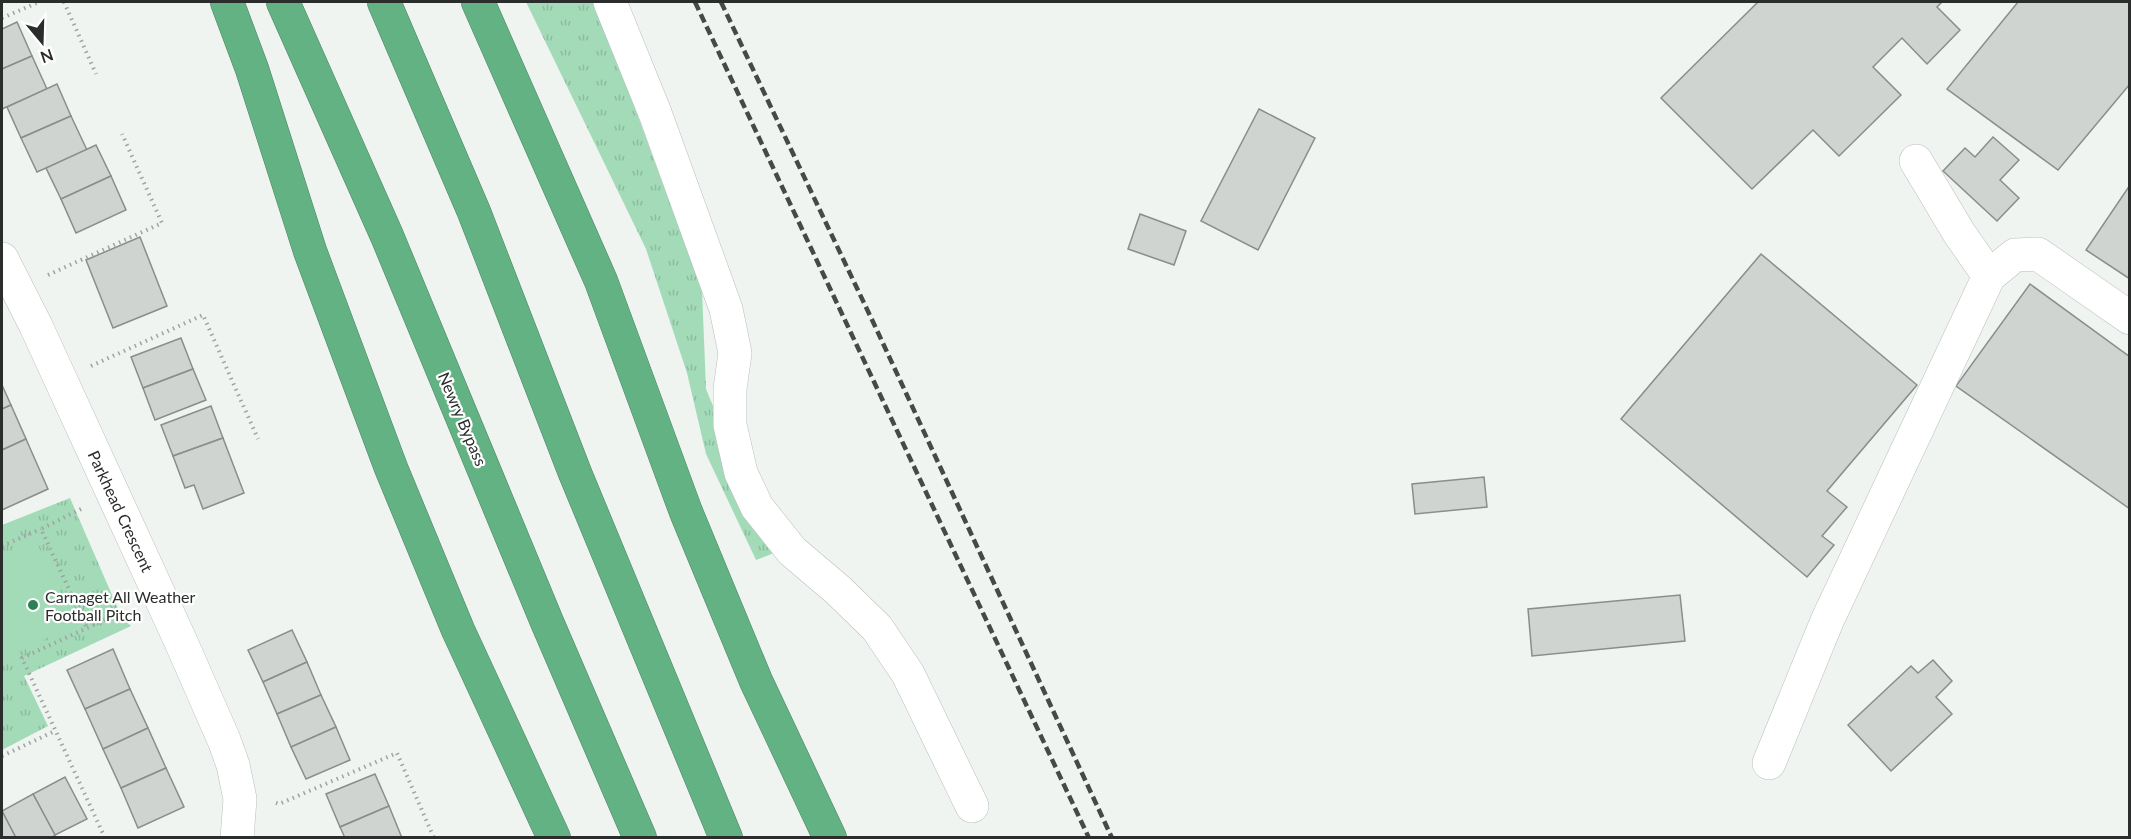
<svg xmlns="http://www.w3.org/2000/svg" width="2131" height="839" viewBox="0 0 2131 839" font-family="Lato,sans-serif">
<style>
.grass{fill:url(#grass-tufts)}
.pitch{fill:#a3dbb8}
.building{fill:#cfd4d0;stroke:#898e8a;stroke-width:1.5}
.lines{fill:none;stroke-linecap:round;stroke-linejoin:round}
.minor-casing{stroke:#babfbc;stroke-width:34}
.highway-casing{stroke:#4f8365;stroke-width:34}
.path{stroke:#9fa3a1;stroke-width:4;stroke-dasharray:1.5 4.5;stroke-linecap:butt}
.minor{stroke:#fff;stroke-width:33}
.highway{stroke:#63b284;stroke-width:33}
.rail{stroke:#474948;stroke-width:4.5;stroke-dasharray:9 4.5;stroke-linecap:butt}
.poi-dot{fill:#2b8155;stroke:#fff;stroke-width:2}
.labels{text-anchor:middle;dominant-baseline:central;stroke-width:4.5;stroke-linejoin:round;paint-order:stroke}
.street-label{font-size:16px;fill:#2b2d2c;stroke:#fff}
.poi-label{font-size:16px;fill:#2b2d2c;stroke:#fff;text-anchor:start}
</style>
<defs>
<pattern id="grass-tufts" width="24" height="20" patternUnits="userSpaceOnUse" patternTransform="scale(1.5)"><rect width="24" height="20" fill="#a3dbb8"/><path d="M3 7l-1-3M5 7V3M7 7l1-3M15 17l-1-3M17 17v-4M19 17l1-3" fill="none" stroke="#8cbc9e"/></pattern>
</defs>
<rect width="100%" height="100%" fill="#eff4f1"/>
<!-- grass -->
<g class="grass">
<path d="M 526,2 L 593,2 L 618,62 L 702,290 L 706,389 L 774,553 L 756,560 L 706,454 L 687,373 L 646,249 Z"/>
<path d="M 70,498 L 122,618 L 131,626 L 24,676 L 48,726 L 2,750 L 2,525 Z"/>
</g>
<!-- pitch -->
<path class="pitch" d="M 37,543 L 74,626 L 2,658 L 2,559 Z"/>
<!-- building -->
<g class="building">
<path d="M 1758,2 L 1942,2 L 1937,7 L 1960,30 L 1927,64 L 1902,38 L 1873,67 L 1901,95 L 1839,156 L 1813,130 L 1752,189 L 1661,98 Z"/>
<path d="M 2018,2 L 2130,2 L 2130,84 L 2058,170 L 1947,89 Z"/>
<path d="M 17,22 L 32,56 L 2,69 L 2,29 Z"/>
<path d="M 32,56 L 47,89 L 2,109 L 2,69 Z"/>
<path d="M 57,84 L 71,116 L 21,138 L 7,107 Z"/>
<path d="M 1259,109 L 1315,138 L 1258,250 L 1201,221 Z"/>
<path d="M 71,116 L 87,150 L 37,172 L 21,138 Z"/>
<path d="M 1993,137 L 2019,160 L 2000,180 L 2019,198 L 1997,221 L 1943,171 L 1965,148 L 1975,157 Z"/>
<path d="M 96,145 L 111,176 L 61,199 L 46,168 Z"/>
<path d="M 111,176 L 126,210 L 76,233 L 61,199 Z"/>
<path d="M 2130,185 L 2130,279 L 2086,250 Z"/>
<path d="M 1140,214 L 1186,231 L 1174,265 L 1128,249 Z"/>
<path d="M 140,237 L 167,306 L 113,328 L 86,260 Z"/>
<path d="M 1761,254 L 1917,385 L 1827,491 L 1847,507 L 1822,536 L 1834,545 L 1807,577 L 1621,419 Z"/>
<path d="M 2030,284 L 2130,357 L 2130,509 L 1956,386 Z"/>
<path d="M 181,338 L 193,369 L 143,388 L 131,357 Z"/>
<path d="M 193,369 L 206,400 L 155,420 L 143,388 Z"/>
<path d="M 2,385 L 11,405 L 2,409 Z"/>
<path d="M 11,405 L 26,439 L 2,450 L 2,409 Z"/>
<path d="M 211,406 L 223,438 L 173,456 L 161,425 Z"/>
<path d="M 223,438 L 244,493 L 203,509 L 194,485 L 185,488 L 173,456 Z"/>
<path d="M 26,439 L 48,489 L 2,510 L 2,450 Z"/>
<path d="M 1484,477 L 1487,507 L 1415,514 L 1412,484 Z"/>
<path d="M 1680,595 L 1685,641 L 1532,656 L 1528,609 Z"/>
<path d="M 292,630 L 307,662 L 263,682 L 248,650 Z"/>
<path d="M 113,649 L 130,689 L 85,709 L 67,670 Z"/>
<path d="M 1933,660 L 1952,681 L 1936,697 L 1952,714 L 1891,771 L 1848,725 L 1911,666 L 1918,673 Z"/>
<path d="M 307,662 L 321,695 L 277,714 L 263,682 Z"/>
<path d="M 130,689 L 148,728 L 103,749 L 85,709 Z"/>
<path d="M 321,695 L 336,727 L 291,747 L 277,714 Z"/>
<path d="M 336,727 L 350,760 L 306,779 L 291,747 Z"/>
<path d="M 148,728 L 166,768 L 121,788 L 103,749 Z"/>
<path d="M 166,768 L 184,807 L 138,828 L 121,788 Z"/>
<path d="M 375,774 L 389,806 L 340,827 L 326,794 Z"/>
<path d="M 65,777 L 87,819 L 55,835 L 33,794 Z"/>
<path d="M 33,794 L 55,835 L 51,838 L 16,838 L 2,811 Z"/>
<path d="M 389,806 L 402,838 L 345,838 L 340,827 Z"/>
<path d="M 2,811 L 16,838 L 2,838 Z"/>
</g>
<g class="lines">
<!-- minor casing -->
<g class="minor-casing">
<g id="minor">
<path d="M 610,2 L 655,113 L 726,309 L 735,353 L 730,389 L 730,425 L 741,473 L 757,507 L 792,551 L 838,590 L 877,628 L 908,674 L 972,806"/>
<path d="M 1916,161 L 1959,233 L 1989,276"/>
<path d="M 2,259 L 36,326 L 181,642 L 224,740 L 233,765 L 240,799 L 237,838"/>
<path d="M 1769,763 L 1827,621 L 1989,276 L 2015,255 L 2038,254 L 2130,318"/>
</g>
</g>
<!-- highway casing -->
<g class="highway-casing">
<g id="highway">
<path d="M 227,2 L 252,69 L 310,251 L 391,468 L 458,630 L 554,838"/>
<path d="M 283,2 L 387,236 L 547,622 L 640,838"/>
<path d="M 384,2 L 474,212 L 575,473 L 726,838"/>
<path d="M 478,2 L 601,281 L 686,512 L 756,681 L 830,838"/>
</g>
</g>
<!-- path -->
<g class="path">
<path d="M 64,2 L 96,74"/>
<path d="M 2,18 L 39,2"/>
<path d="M 48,275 L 162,223 L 122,134"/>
<path d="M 91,366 L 203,315 L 258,439"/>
<path d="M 81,509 L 41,529 L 87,628"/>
<path d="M 2,546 L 41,529"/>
<path d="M 2,756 L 55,731"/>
<path d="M 276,803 L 279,804 L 397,753 L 434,838"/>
<path d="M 105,838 L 22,658 L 124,611"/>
</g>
<!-- minor -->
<use href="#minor" class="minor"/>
<!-- highway -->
<use href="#highway" class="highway"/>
<!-- rail -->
<g class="rail">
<path d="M 695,2 L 1089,838"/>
<path d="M 721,2 L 874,324 L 1112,838"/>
</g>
</g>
<!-- markers -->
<circle class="poi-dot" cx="33" cy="605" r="6"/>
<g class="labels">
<!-- street labels -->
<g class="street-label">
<text transform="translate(463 419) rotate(67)">Newry Bypass</text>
<text transform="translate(121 511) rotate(65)">Parkhead Crescent</text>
</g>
<!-- poi labels -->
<g class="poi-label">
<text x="45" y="596">Carnaget All Weather<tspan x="45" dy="18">Football Pitch</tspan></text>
</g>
</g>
<!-- border -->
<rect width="2131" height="839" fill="none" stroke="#2b2d2c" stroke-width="6"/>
<!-- north arrow -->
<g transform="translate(42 42) rotate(161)" stroke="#ffffff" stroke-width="4.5" paint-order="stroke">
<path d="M0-4.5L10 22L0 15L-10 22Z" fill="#2b2d2c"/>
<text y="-9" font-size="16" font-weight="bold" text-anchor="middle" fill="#2b2d2c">N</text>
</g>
</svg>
